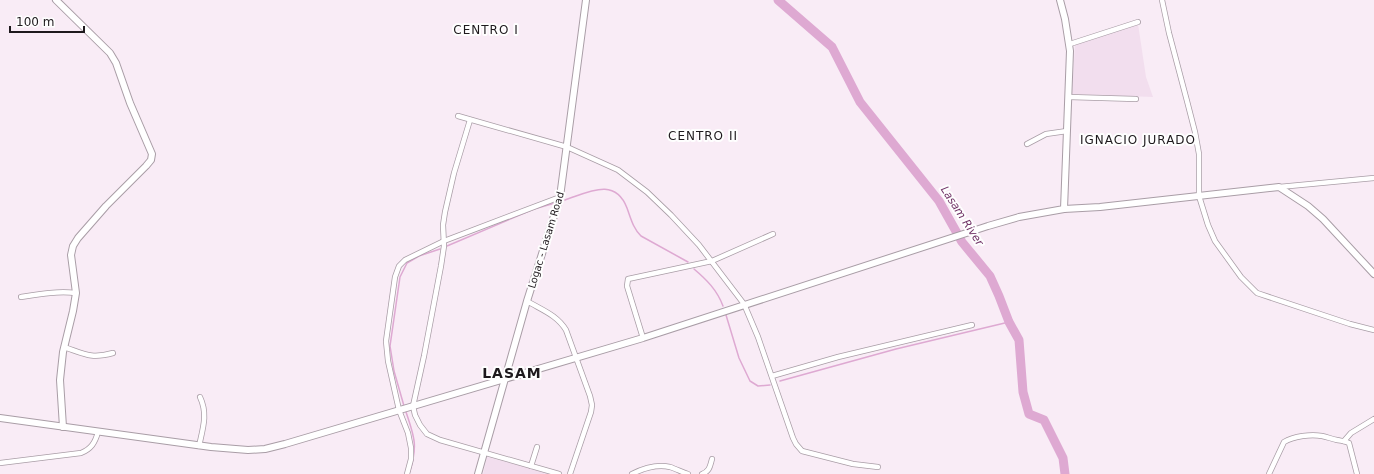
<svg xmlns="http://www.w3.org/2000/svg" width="1374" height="474" viewBox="0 0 1374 474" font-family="'DejaVu Sans',sans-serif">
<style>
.built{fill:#f2deee}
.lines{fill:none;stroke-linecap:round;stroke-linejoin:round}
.stream{stroke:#dea9d2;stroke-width:1.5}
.river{stroke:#dea9d2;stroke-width:9}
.street-casing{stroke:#a99da6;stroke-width:6}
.secondary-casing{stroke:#a99da6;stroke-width:8}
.street{stroke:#fff;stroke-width:4.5}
.secondary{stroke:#fff;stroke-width:6}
.labels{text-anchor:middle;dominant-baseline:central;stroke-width:4;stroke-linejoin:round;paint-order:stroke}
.street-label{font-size:10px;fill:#1e191d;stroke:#fefefe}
.water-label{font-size:11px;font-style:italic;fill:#703266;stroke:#fefefe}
.quarter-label{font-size:12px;letter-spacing:1px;fill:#1e191d;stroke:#fefefe}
.district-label{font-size:14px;font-weight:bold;letter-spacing:1px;fill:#1e191d;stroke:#fefefe}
</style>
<rect width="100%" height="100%" fill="#f9ecf6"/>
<!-- built -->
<g class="built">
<path d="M 1138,24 L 1146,77 L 1153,97 L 1072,94 L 1075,45 Z"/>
<path d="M 487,457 L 554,474 L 483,474 Z"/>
</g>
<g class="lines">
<!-- stream -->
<g class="stream">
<path d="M 565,200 C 589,192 615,177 627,208 C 631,219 633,228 641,236 L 688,262"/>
<path d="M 447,246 L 534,209 L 555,203"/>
<path d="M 694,269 C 707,280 717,290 723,306"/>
<path d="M 726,315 L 739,358 L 750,381 L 758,386 L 770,385"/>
<path d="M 780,381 L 896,349 L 1009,322"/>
<path d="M 404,406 L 394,371 L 390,346 L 400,277 L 407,263 L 419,256 L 440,249"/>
<path d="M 406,412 C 415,438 418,447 409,474"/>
</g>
<!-- river -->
<path class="river" d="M 778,0 L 832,47 L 860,102 L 939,201 L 962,242 L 990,276 L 999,296 L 1009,322 L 1019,340 L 1023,392 L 1029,414 L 1044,420 L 1063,458 L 1065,474"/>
<!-- street casing -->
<g class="street-casing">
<g id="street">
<path d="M 1162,0 L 1169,33 L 1187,101 L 1195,132 L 1199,154 L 1199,196 L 1208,225 L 1215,241 L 1241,277 L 1257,293 L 1350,324 L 1374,330"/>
<path d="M 1070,44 L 1138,22"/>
<path d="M 1069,97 L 1136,99"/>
<path d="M 458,116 L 567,147 L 618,170 L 647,192 L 671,215 L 699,245 L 744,304 L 758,337 L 793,438 L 796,444 L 802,451 L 853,464 L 878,467"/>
<path d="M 470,120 L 454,173 L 445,212 L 443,225 L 444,246 L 441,266 L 424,356 L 413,406 L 415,415 L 420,425 L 427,434 L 440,440 L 559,474"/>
<path d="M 1027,144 L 1046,134 L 1067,131"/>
<path d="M 1279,187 L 1374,178"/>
<path d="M 21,297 C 40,294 57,291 76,293"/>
<path d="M 527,301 C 542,310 557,315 566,330 L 590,396 L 592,405 L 591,412 L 570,474"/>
<path d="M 643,338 L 627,286 L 628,279 L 712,261 L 773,234"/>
<path d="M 64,347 C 85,354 91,359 113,353"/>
<path d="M 772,376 L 838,357 L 972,325"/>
<path d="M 1344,441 L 1351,433 L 1374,419"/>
<path d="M 199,446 C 203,428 208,414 200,397"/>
<path d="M 0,463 L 81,453 C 91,449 95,443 98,432"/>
<path d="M 531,466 L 537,447"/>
<path d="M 407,474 L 411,459 L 411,448 L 408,433 L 399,410 L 388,361 L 386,341 L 395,277 L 399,266 L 405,260 L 444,241 L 560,197"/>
<path d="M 632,474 C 644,468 656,464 670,467 C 676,469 682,472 688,474"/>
<path d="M 702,474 C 710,471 710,466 712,459"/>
<path d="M 1269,474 L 1284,442 C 1294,436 1311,434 1322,436 C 1327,437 1332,439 1337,440 C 1342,441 1345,441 1349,443 L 1357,474"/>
</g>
</g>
<!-- secondary casing -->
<g class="secondary-casing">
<g id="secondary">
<path d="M 56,0 L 110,53 L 116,63 L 130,103 L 152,154 L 151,160 L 146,166 L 106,206 L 78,238 L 73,246 L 71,255 L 76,293 L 73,311 L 63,352 L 60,380 L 63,427"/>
<path d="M 1064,209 L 1100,207 L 1279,187 L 1308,206 L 1323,219 L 1374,274"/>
<path d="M 0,418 L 211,447 L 248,450 L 265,449 L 285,444 L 643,338 L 988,226 L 1019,217 L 1064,209 L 1070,51 L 1065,19 L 1060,0"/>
<path d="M 478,474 L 527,301 L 560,197 L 586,0"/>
</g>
</g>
<!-- street -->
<use href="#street" class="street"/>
<!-- secondary -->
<use href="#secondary" class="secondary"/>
</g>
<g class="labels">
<!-- street labels -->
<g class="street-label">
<text transform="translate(546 240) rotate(-73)">Logac - Lasam Road</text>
</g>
<!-- water labels -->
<g class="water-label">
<text transform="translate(962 216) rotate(57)">Lasam River</text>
</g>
<!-- quarter labels -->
<g class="quarter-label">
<text x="486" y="30">CENTRO I</text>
<text x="703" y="136">CENTRO II</text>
<text x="1138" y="140">IGNACIO JURADO</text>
</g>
<!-- district labels -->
<g class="district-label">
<text x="512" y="373">LASAM</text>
</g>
</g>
<!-- scale -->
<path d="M10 26v6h74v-6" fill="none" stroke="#1e191d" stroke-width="2"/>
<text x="16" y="26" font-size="12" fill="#1e191d" stroke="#fefefe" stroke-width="3" paint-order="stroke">100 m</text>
</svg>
